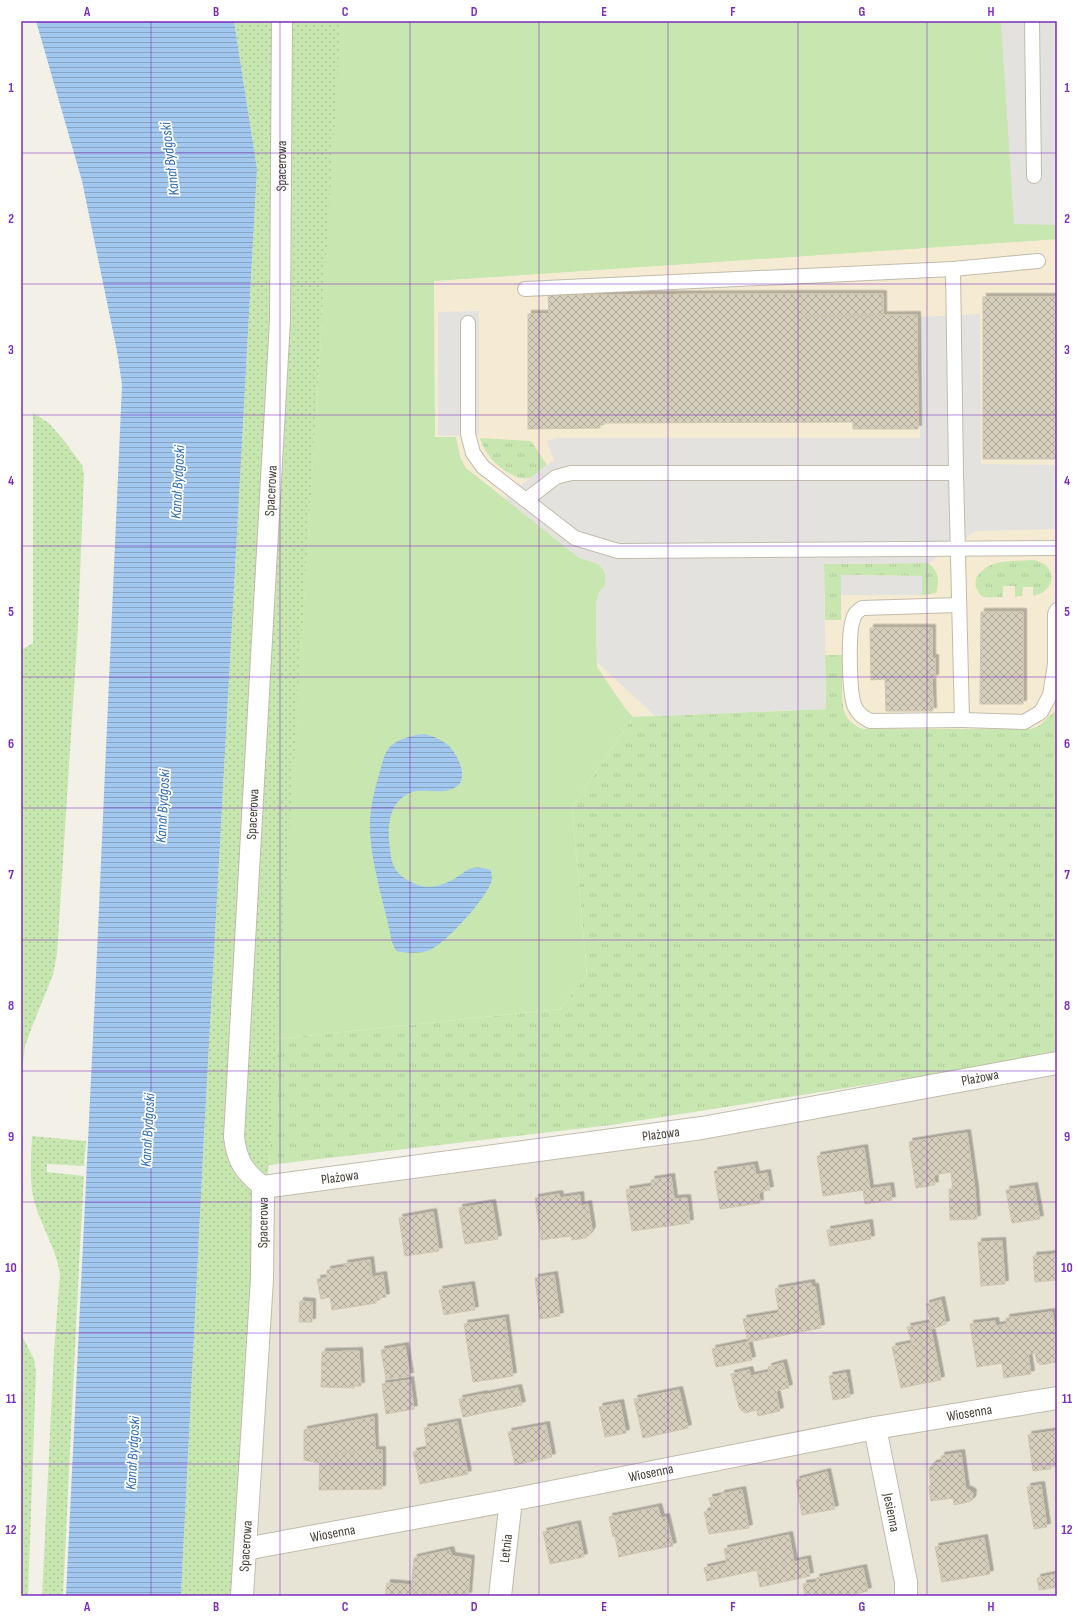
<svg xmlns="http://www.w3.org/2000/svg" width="1078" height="1617" viewBox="0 0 1078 1617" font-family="'Sofia Sans Condensed',sans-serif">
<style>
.residential{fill:#e7e3d5}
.commercial{fill:#f5ead2}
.grass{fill:url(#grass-tufts)}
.park{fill:url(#park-dots)}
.garden{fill:#c8e7b0}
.parking{fill:#e4e2df}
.water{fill:url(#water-rules)}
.building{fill:url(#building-cross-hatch);stroke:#cfc6af;filter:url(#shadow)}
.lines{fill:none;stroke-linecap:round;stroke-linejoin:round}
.service-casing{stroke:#c1bcac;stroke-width:16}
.pedestrian-casing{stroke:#c1bcac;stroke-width:22}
.minor-casing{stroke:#c1bcac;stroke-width:24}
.service{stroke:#fff;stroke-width:14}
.pedestrian{stroke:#fff;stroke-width:20}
.minor{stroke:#fff;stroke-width:22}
.grid{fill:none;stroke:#7b2cbf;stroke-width:1;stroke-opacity:0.55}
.labels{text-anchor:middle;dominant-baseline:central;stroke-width:3.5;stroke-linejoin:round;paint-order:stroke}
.street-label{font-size:14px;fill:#464136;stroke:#fff}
.water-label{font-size:15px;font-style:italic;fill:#306cb0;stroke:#fff}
.neatline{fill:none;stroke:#7b2cbf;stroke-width:1.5}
.grid-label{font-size:13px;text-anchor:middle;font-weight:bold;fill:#7b2cbf}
</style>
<defs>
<pattern id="grass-tufts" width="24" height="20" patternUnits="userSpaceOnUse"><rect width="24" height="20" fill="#c8e7b0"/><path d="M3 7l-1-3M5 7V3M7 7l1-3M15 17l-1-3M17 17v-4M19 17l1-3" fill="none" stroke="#adc798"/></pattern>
<pattern id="park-dots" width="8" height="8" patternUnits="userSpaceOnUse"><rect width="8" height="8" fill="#c8e7b0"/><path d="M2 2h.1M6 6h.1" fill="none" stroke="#adc798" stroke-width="1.8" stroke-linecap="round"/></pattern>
<pattern id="water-rules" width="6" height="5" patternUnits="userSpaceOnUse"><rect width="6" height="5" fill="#a3c8ef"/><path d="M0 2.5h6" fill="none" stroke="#87a4c2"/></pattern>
<pattern id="building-cross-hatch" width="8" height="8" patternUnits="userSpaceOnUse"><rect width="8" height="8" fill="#d5cebc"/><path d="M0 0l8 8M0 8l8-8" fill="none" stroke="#afa99a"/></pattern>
<filter id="shadow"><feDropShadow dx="3.5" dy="-3.5" stdDeviation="0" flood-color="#0004"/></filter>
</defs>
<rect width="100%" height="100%" fill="#f3f1e7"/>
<!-- residential -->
<path class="residential" d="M 1057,1066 L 1057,1596 L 244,1596 L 263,1187 Z"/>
<!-- commercial -->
<path class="commercial" d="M 1057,239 L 1057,741 L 878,745 L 826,709 L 633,717 L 625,708 L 597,667 L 596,604 L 530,518 L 466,468 L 460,457 L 456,437 L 435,437 L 434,281 Z"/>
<!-- grass -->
<g class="grass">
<path d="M 480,438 L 531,441 L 547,465 L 531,478 C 526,478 520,479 515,476 C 500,470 484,454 480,438 Z"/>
<path d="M 1034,560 C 1059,566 1056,591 1033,596 L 1033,587 L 1023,587 L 1022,596 L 1015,597 L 1015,586 L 1003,586 L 1003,597 C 997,597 990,598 984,597 C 981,596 979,594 978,591 C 970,579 982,568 994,564 C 1006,560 1021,561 1034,560 Z"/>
<path d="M 928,563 C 939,571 940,581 936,593 L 922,595 L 922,576 L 841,575 L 841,620 L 825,620 L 824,564 Z"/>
<path d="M 825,655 L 842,655 C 842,666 842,676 842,687 C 842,707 842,721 863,729 L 1031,729 L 1039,726 L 1057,709 L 1057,1055 L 611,1125 L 269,1165 L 276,1039 L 560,1009 L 587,975 L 572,807 L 633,717 L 826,709 Z"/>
</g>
<!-- park -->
<g class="park">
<path d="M 234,21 L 1057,21 L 1057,239 L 324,288 L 269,1165 L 249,1303 L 231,1596 L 181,1596 L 204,1136 L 257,169 Z"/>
<path d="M 33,413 L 49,423 L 66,443 L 82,465 L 84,474 L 78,626 L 57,954 L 53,975 L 32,1027 L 25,1046 L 21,1080 L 21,650 L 33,643 Z"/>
<path d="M 32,1136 L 86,1141 L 84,1166 L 47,1164 L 47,1172 L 84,1176 L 79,1266 L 63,1596 L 42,1596 L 54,1352 L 60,1274 C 56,1248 41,1226 34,1201 C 29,1180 31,1158 32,1136 Z"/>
<path d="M 21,1334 L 34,1359 L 36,1371 L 28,1596 L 21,1596 Z"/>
</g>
<!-- garden -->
<path class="garden" d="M 341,21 L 1057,21 L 1057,239 L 434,281 L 435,437 L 456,437 L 460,457 L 466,468 L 579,557 L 599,564 L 605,573 L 605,585 L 599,593 L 596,604 L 597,667 L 625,708 L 633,717 L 572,807 L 587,975 L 560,1009 L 276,1039 Z"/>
<!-- parking -->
<g class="parking">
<path d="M 1001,21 L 1057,21 L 1057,225 L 1014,224 Z"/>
<path d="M 479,311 L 479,435 L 438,436 L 438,312 Z"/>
<path d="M 980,314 L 981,464 L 1057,465 L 1057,529 L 976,531 L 928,563 L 824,564 L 826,709 L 655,716 L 597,662 L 596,604 L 599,593 L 605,585 L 605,573 L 599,564 L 579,558 L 504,498 L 554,460 L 547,441 L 557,438 L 920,438 L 920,317 Z"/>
<path d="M 841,575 L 922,576 L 922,595 L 841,595 Z"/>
</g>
<!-- water -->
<g class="water">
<path d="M 36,21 L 234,21 L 257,169 L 204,1136 L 181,1596 L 66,1596 L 96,975 L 122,385 L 117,351 L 82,181 Z"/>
<path d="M 424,734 C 433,736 441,739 449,746 C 457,753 469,778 457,786 C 445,796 425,788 412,792 C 388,801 387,828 390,849 C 391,854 391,860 393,864 C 396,872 402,877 409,881 C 426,891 441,887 457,877 C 462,875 465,870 470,869 C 477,866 483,868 491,870 C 491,872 492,876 492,879 C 489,896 446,943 430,950 C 420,954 407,953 396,951 L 392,942 C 385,906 372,869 370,832 C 369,814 373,795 378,778 C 381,769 383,756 388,749 C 396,739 413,735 424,734 Z"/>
</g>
<!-- building -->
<g class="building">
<path d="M 802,294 L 803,316 L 917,315 L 918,429 L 853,429 L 853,422 L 600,423 L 600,428 L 528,429 L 528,314 L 549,314 L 548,295 Z"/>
<path d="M 802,294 L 883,294 L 883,315 L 803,316 Z"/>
<rect x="983" y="297" width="74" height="162"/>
<path d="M 981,612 L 1023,612 L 1023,704 L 980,704 Z"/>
<path d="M 870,628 L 932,628 L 932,658 L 935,658 L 935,678 L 932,678 L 933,711 L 886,711 L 885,679 L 871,680 Z"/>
<path d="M 967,1133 L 975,1190 L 977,1219 L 950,1220 L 949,1189 L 953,1189 L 946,1136 Z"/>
<path d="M 946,1136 L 951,1172 L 934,1175 L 935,1185 L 916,1188 L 909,1142 Z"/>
<path d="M 864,1148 L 870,1189 L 823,1196 L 817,1156 Z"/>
<path d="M 754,1165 L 756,1175 L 767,1173 L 770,1190 L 759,1192 L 760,1203 L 720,1209 L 714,1171 Z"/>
<path d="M 671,1177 L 674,1199 L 687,1198 L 690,1223 L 632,1231 L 626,1190 L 652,1186 L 651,1180 Z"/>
<path d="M 890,1186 L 892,1200 L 865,1204 L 863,1190 Z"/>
<path d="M 1034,1186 L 1040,1219 L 1012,1223 L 1006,1190 Z"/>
<path d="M 559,1194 L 560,1198 L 580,1195 L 581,1206 L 588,1204 L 592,1230 L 589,1235 L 586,1238 L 572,1240 L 571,1236 L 541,1240 L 535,1198 Z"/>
<path d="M 492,1203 L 498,1239 L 465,1244 L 459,1208 Z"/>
<path d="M 433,1212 L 439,1251 L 405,1256 L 399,1218 Z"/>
<path d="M 869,1223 L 871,1239 L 830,1246 L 827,1230 Z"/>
<path d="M 1002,1241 L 1005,1284 L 981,1286 L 978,1242 Z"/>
<path d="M 1057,1254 L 1057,1280 L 1035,1282 L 1033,1256 Z"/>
<path d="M 370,1260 L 372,1277 L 383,1275 L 386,1297 L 376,1299 L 376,1303 L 332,1310 L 330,1297 L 321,1299 L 317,1279 L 327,1278 L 327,1270 L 345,1267 L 344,1264 Z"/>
<path d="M 554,1275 L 560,1316 L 540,1319 L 535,1278 Z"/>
<path d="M 811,1283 L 812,1287 L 815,1287 L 821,1328 L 748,1342 L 743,1319 L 779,1313 L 775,1289 Z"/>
<path d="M 471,1285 L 475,1310 L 460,1312 L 457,1287 Z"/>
<path d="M 457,1287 L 460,1312 L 444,1315 L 439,1290 Z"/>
<path d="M 941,1300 L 946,1324 L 932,1329 L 926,1304 Z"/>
<path d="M 300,1301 L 312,1302 L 312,1322 L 299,1322 Z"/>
<path d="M 1052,1312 L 1057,1340 L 1057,1362 L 1041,1365 L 1037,1362 L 1035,1353 L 1028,1354 L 1031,1374 L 1016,1376 L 1006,1318 Z"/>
<path d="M 505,1318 L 513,1376 L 473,1382 L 464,1324 Z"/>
<path d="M 995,1321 L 996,1326 L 1007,1324 L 1016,1376 L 1004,1378 L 1002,1363 L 977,1367 L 970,1324 Z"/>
<path d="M 929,1323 L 933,1339 L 912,1343 L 907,1327 Z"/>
<path d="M 933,1339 L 941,1380 L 920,1384 L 912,1343 Z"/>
<path d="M 748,1342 L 752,1360 L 716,1367 L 712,1349 Z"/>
<path d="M 912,1343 L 920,1384 L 901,1388 L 892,1347 Z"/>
<path d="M 405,1346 L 410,1376 L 386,1379 L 381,1350 Z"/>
<path d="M 359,1351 L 361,1386 L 354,1386 L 354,1388 L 321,1387 L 322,1352 Z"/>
<path d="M 783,1363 L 789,1388 L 776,1391 L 780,1411 L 758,1416 L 757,1410 L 745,1413 L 742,1411 L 739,1407 L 731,1374 L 749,1370 L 751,1376 L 769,1372 L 768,1367 Z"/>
<path d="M 846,1373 L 850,1397 L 833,1400 L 829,1376 Z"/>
<path d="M 410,1380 L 414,1409 L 386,1414 L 382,1384 Z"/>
<path d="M 518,1388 L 522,1405 L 487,1412 L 484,1395 Z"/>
<path d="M 679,1390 L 688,1428 L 643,1438 L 634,1399 Z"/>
<path d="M 484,1394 L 487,1412 L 463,1417 L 459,1399 Z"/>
<path d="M 620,1403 L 626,1433 L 605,1437 L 599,1407 Z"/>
<path d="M 374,1417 L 375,1450 L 320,1454 L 319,1463 L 304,1460 L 304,1430 Z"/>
<path d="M 457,1422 L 468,1474 L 420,1484 L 413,1452 L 427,1449 L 424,1428 Z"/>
<path d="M 546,1425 L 552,1457 L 515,1465 L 508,1432 Z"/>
<path d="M 1057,1431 L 1057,1466 L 1051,1466 L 1051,1469 L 1033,1471 L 1028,1435 Z"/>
<path d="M 382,1450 L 382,1489 L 319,1490 L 320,1454 L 356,1453 L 356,1451 Z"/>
<path d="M 961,1453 L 966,1490 L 969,1490 L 973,1493 L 972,1500 L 969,1502 L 954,1505 L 953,1498 L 931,1501 L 929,1486 L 931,1486 L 929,1470 L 930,1467 L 933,1464 L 942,1462 L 941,1456 Z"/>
<path d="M 827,1472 L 835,1509 L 802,1515 L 796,1480 Z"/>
<path d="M 1041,1485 L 1047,1527 L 1034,1529 L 1027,1487 Z"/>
<path d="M 742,1490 L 749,1528 L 709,1534 L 704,1512 L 712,1511 L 709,1498 L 721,1496 L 721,1494 Z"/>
<path d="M 658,1507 L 661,1518 L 666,1517 L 673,1546 L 641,1552 L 634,1512 Z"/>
<path d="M 634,1512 L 641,1552 L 619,1557 L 615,1536 L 613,1537 L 609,1517 Z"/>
<path d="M 577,1524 L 584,1557 L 550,1564 L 543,1532 Z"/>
<path d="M 789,1535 L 794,1562 L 707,1581 L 704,1568 L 727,1563 L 724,1549 Z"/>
<path d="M 984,1538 L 990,1574 L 942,1582 L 935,1547 Z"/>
<path d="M 450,1550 L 452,1556 L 471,1559 L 468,1596 L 411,1591 L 414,1558 Z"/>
<path d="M 807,1559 L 810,1576 L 760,1587 L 757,1570 Z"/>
<path d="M 863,1568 L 868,1591 L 851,1595 L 852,1596 L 805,1596 L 803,1584 L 817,1582 L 816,1578 Z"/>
<path d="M 1057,1574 L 1057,1587 L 1039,1590 L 1037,1578 Z"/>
<path d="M 387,1583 L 412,1585 L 412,1596 L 385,1596 Z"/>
<path d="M 413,1591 L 449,1594 L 449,1596 L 412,1596 Z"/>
</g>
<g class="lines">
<!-- service casing -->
<g class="service-casing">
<g id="service">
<path d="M 1032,21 L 1034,176"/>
<path d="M 953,269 L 956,473 L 962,720 L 1024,722 L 1041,712 L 1050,695 L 1055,664 L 1055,614 L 1057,610"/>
<path d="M 525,289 L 953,269 L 1038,261"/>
<path d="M 468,323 L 468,434 L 473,453 L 483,467 L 575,538 L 618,551 L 1057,548"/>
<path d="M 526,500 L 556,477 L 571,473 L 956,473"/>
<path d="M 959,605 L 862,608 C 857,612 854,614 853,620 C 848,632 849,696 855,707 C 858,714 863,717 870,721 L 962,720"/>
</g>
</g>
<!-- pedestrian casing -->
<g class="pedestrian-casing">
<g id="pedestrian">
<path id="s1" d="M 263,1187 C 244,1171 237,1162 234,1137 L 280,320 L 282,21"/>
</g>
</g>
<!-- minor casing -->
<g class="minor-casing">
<g id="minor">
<path id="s2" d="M 875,1428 L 906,1582 L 906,1596"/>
<path id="s3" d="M 245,1549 L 511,1500 L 875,1428 L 1057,1398"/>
<path id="s4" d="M 242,1596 L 262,1279 L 263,1187 L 702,1128 L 1057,1063"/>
<path id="s5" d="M 500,1596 L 511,1500"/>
</g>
</g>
<!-- service -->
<use href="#service" class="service"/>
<!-- pedestrian -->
<use href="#pedestrian" class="pedestrian"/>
<!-- minor -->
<use href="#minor" class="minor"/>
</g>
<!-- grid -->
<path class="grid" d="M 151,21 L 151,1596M 280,21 L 280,1596M 410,21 L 410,1596M 539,21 L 539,1596M 668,21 L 668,1596M 798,21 L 798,1596M 927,21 L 927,1596M 21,153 L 1057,153M 21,284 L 1057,284M 21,415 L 1057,415M 21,546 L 1057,546M 21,677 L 1057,677M 21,808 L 1057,808M 21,940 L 1057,940M 21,1071 L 1057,1071M 21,1202 L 1057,1202M 21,1333 L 1057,1333M 21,1464 L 1057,1464"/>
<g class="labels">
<!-- street labels -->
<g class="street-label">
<text stroke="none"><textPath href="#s1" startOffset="1032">Spacerowa</textPath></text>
<text stroke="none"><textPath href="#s1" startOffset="707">Spacerowa</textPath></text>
<text stroke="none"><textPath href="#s1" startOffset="383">Spacerowa</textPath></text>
<text stroke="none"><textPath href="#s4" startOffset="1135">Plażowa</textPath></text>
<text stroke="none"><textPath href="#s4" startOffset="811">Plażowa</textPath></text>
<text stroke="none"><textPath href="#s4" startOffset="487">Plażowa</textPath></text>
<text stroke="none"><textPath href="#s4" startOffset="374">Spacerowa</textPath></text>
<text stroke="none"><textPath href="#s3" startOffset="737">Wiosenna</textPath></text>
<text stroke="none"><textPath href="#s3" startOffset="413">Wiosenna</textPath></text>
<text stroke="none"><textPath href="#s2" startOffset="86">Jesienna</textPath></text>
<text stroke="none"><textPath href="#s3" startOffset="89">Wiosenna</textPath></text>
<text stroke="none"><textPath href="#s4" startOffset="50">Spacerowa</textPath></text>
<text stroke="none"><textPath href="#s5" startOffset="48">Letnia</textPath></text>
</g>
<!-- water labels -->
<g class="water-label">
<text transform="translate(170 159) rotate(-97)">Kanał Bydgoski</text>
<text transform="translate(178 482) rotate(-87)">Kanał Bydgoski</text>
<text transform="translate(163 806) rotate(-87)">Kanał Bydgoski</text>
<text transform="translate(148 1130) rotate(-87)">Kanał Bydgoski</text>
<text transform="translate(133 1453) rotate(-87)">Kanał Bydgoski</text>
</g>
</g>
<!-- border -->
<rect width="1078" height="1617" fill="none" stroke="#ffffff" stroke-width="44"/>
<rect x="22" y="22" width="1034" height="1573" class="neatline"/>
<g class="grid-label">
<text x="87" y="16">A</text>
<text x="216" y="16">B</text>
<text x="345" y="16">C</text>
<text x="474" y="16">D</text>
<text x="604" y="16">E</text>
<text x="733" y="16">F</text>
<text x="862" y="16">G</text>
<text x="991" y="16">H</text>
<text x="11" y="92">1</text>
<text x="1067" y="92">1</text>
<text x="11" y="223">2</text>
<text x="1067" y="223">2</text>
<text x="11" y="354">3</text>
<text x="1067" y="354">3</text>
<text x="11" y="485">4</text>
<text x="1067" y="485">4</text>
<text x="11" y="616">5</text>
<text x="1067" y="616">5</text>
<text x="11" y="748">6</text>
<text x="1067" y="748">6</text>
<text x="11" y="879">7</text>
<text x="1067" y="879">7</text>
<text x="11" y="1010">8</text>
<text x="1067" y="1010">8</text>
<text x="11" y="1141">9</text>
<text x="1067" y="1141">9</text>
<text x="11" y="1272">10</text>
<text x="1067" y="1272">10</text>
<text x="11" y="1403">11</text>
<text x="1067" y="1403">11</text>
<text x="11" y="1534">12</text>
<text x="1067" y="1534">12</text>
<text x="87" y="1611">A</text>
<text x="216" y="1611">B</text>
<text x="345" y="1611">C</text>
<text x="474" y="1611">D</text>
<text x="604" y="1611">E</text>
<text x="733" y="1611">F</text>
<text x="862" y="1611">G</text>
<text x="991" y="1611">H</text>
</g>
</svg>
